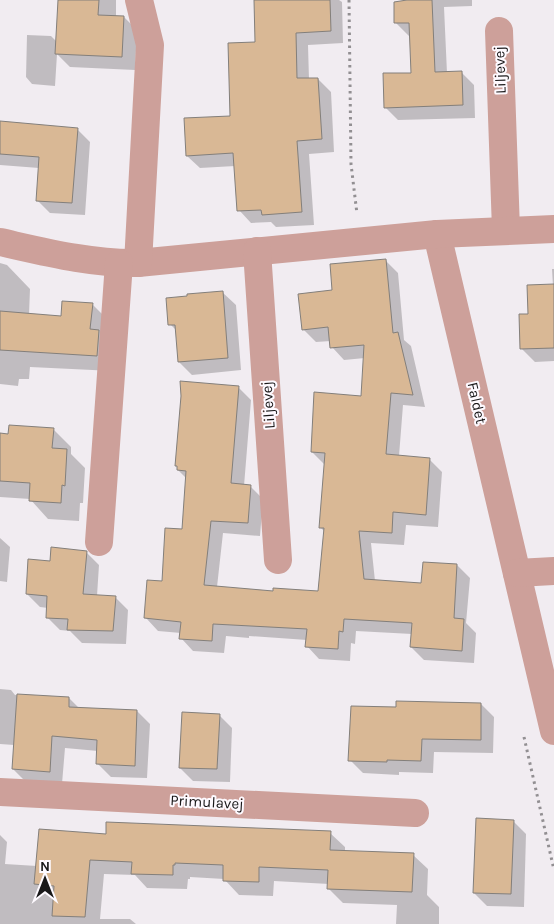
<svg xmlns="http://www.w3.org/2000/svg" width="554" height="924" viewBox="0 0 554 924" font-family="Karla,sans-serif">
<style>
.shadow{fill:#0003}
.building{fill:#d9b895;stroke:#837f7b}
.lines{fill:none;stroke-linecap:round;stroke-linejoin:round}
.path{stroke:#928f92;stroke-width:3;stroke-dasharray:2.5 4;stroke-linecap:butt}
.street{stroke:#cda09a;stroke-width:28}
.labels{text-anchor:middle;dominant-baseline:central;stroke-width:4;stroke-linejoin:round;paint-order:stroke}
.street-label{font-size:15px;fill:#181718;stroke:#fefaff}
</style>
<rect width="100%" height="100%" fill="#f1ecf1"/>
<!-- shadow -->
<g class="shadow">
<path d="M 59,0 L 116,0 L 116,17 L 124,17 L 137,30 L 135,70 L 70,67 L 57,54 L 55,86 L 32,84 L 26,77 L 27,35 L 51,36 L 57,42 Z"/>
<path d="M 255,0 L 339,0 L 342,2 L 343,43 L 308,45 L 309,79 L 318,79 L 331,92 L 334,152 L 309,154 L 314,225 L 276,227 L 271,222 L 251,223 L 239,210 L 235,166 L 200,168 L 187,156 L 232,117 L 257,43 Z"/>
<path d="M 409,0 L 472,0 L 472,6 L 444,7 L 447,73 L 461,72 L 474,85 L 475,118 L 398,120 L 385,107 L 412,74 L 411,36 L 409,36 L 396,23 Z"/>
<path d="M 0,123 L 77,129 L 90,142 L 85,215 L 50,213 L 37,200 L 39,168 L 0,165 Z"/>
<path d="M 385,260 L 398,273 L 404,340 L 411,346 L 425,407 L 403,405 L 399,456 L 429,459 L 442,472 L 438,527 L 406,525 L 404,545 L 371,543 L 375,581 L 422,584 L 424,563 L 457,565 L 470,578 L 466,623 L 476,633 L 474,663 L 424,660 L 411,647 L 412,634 L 356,631 L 355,644 L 351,643 L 350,661 L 319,659 L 307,646 L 307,640 L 249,636 L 249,638 L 226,636 L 224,653 L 193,651 L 181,638 L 181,633 L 158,631 L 146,618 L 163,583 L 183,530 L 187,479 L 178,470 L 238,387 L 251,400 L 244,486 L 250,486 L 263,499 L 260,536 L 223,533 L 217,587 L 274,592 L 319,592 L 325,532 L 320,527 L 325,465 L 312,452 L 362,397 L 365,358 L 344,360 L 332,347 L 331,341 L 316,342 L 303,329 L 333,291 Z"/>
<path d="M 0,263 L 7,265 L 30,289 L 29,315 L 63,317 L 92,304 L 109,321 L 113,371 L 30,367 L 29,379 L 19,379 L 18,386 L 0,384 Z"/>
<path d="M 552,269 L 554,269 L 554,361 L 535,362 L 522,349 L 529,315 L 553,286 Z"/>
<path d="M 222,292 L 236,305 L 241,370 L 192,375 L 179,362 L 177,331 L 170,324 Z"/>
<path d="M 53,429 L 71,447 L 71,454 L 85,468 L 83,503 L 80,503 L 79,521 L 48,519 L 30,499 L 0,497 L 0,434 L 10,435 Z"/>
<path d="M 0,538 L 10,547 L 7,582 L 0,581 Z"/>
<path d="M 86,552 L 99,565 L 97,596 L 115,597 L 128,610 L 126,644 L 82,643 L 70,631 L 60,630 L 47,617 L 48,608 L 40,607 L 27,594 L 51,562 Z"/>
<path d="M 0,689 L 11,690 L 15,695 L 69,698 L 80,709 L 137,711 L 150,724 L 147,778 L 111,777 L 98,764 L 98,751 L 65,748 L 62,784 L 26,782 L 13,769 L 14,745 L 0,744 Z"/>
<path d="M 481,704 L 494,717 L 493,753 L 434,752 L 433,773 L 399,772 L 399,775 L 363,773 L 350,760 L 397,709 Z"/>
<path d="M 219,715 L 232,728 L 230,782 L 193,781 L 180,768 Z"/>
<path d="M 513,821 L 526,834 L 524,907 L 487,906 L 474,893 Z"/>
<path d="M 330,833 L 345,847 L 345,852 L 413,855 L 428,869 L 427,895 L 439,907 L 439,924 L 396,924 L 397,905 L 343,903 L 328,888 L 329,884 L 274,881 L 273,896 L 239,895 L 224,879 L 190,877 L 190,879 L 188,879 L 187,889 L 147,888 L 135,875 L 104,874 L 100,919 L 130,919 L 136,924 L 0,924 L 0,835 L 7,842 L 5,864 L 37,866 L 107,836 Z"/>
</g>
<!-- building -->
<g class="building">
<path d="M 58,0 L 99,0 L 98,15 L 124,16 L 122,57 L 55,54 Z"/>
<path d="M 254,0 L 330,0 L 331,31 L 296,33 L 297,78 L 318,78 L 322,139 L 297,141 L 302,212 L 262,215 L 261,210 L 237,211 L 233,153 L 186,156 L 184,118 L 230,116 L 228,43 L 255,42 Z"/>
<path d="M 407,0 L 432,0 L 435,72 L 462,71 L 463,105 L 384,108 L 383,73 L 411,73 L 409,23 L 394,23 L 394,2 Z"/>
<path d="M 0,121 L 78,128 L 72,203 L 36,201 L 39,157 L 0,154 Z"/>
<path d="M 386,259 L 393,333 L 398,332 L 413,395 L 391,393 L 386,454 L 430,458 L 426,515 L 393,512 L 392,533 L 359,531 L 364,579 L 421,583 L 423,562 L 457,564 L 454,618 L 464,619 L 462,651 L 410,647 L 412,623 L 344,619 L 343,632 L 339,631 L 338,649 L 305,647 L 307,629 L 213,624 L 212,641 L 179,639 L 181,622 L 144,618 L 147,580 L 162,581 L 165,528 L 182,529 L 186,471 L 177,470 L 177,466 L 175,466 L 181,396 L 180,381 L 239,386 L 231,483 L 251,485 L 248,523 L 211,521 L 204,585 L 273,591 L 273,588 L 318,591 L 324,528 L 319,528 L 325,453 L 311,452 L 314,392 L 361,396 L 364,345 L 330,348 L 328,327 L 302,330 L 298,294 L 332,290 L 330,264 Z"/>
<path d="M 554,284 L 554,348 L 520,349 L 519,314 L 528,314 L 527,285 Z"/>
<path d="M 223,291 L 228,358 L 178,362 L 175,325 L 168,325 L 166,298 L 187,296 L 187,294 Z"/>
<path d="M 62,301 L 93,303 L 90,329 L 99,330 L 97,356 L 0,350 L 0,311 L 61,316 Z"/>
<path d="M 9,425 L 54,428 L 52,448 L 67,449 L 65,486 L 62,485 L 61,503 L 29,501 L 30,483 L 0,481 L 0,433 L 8,434 Z"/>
<path d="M 51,547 L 87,551 L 83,594 L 116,596 L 113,631 L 67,630 L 68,619 L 46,618 L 47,596 L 26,594 L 28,559 L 50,561 Z"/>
<path d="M 17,694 L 69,697 L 69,707 L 137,710 L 135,766 L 96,764 L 97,740 L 52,736 L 50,772 L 12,769 Z"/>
<path d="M 396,701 L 481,703 L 481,740 L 422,739 L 421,761 L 387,760 L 387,762 L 348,761 L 351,706 L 396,707 Z"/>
<path d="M 182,712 L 220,714 L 217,769 L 179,768 Z"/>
<path d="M 476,818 L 514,820 L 511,894 L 473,893 Z"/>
<path d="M 106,822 L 331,831 L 330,850 L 414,853 L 412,892 L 327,889 L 328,870 L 259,867 L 259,882 L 223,881 L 223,865 L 175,863 L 175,865 L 173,865 L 173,875 L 131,874 L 132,862 L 90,860 L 85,917 L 52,916 L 54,886 L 34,884 L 39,829 L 106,834 Z"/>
</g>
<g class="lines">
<!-- path -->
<g class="path">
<path d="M 349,0 L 351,164 L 357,214"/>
<path d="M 524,737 L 554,870"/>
</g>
<!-- street -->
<g class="street">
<path d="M 499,31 L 506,230"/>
<path d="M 437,234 L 554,731"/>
<path d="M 0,242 C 45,252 92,264 138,263 L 437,234 L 554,229"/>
<path d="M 257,251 L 278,560"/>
<path d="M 138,263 L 150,45 L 139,0"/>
<path d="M 99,542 L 119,263"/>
<path d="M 517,573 L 554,571"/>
<path d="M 0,792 L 415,813"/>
</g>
</g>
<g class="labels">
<!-- street labels -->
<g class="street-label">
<text transform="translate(500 70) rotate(-92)">Liljevej</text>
<text transform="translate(477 403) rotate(77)">Faldet</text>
<text transform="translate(268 405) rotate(-94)">Liljevej</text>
<text transform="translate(207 802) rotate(3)">Primulavej</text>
</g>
</g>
<!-- north arrow -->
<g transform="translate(45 879)" stroke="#fefaff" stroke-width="4" paint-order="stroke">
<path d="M0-4L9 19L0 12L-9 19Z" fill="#181718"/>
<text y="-8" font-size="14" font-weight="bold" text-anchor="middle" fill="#181718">N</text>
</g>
</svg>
